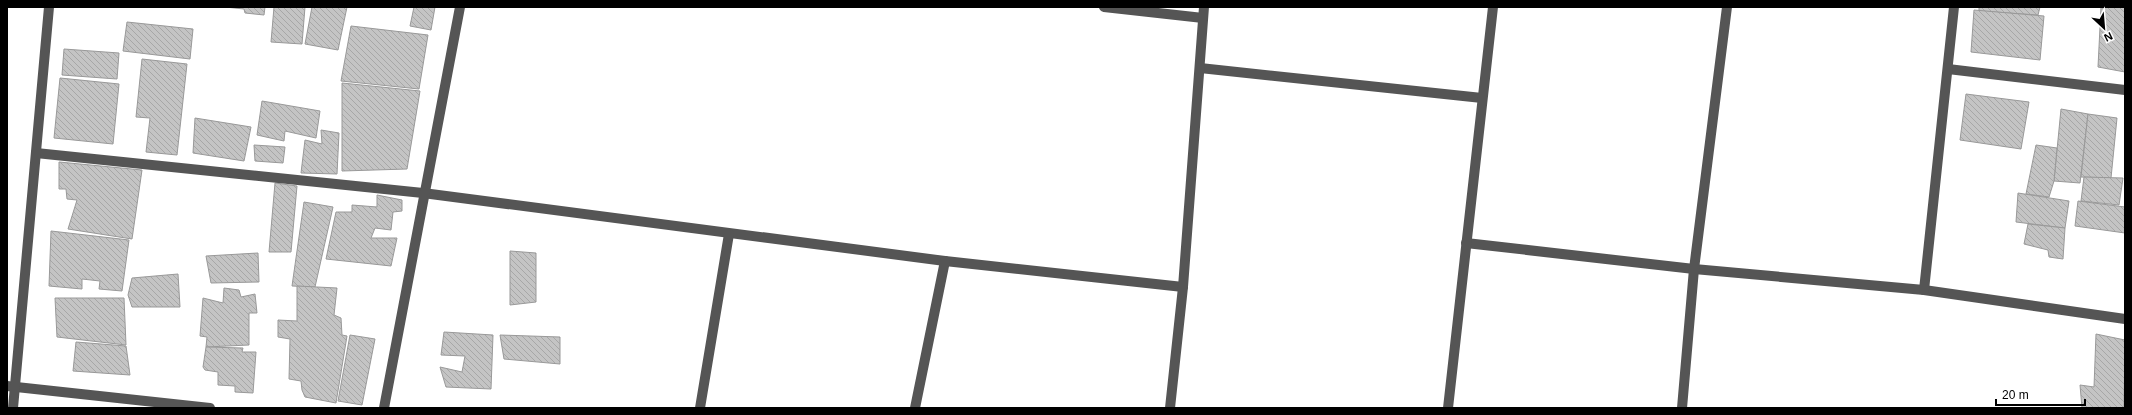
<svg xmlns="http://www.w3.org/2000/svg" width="2132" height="415" viewBox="0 0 2132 415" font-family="Arial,sans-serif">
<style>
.building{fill:url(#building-back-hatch);stroke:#999}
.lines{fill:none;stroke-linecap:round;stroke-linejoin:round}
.minor{stroke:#555;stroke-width:10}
</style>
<defs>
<pattern id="building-back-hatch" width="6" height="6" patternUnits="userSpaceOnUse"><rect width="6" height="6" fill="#c4c4c4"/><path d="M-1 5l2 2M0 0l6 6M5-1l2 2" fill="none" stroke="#a7a7a7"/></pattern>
</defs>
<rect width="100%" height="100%" fill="#fff"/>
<!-- building -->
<g class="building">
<path d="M 225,7 L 268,7 L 265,7 L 264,15 L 245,13 L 244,9 Z"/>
<path d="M 274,7 L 305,7 L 302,44 L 271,42 Z"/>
<path d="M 312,7 L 347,7 L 338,50 L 305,44 Z"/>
<path d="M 414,7 L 435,7 L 431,30 L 410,26 Z"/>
<path d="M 1979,7 L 2040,7 L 2038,15 L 1979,11 Z"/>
<path d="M 2101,7 L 2125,7 L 2125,72 L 2098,67 Z"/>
<path d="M 1974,10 L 2044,16 L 2040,60 L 1971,52 Z"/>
<path d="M 127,22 L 193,29 L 190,59 L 123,51 Z"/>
<path d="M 351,26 L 428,35 L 419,89 L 341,81 Z"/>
<path d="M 64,49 L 119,53 L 117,79 L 62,75 Z"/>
<path d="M 142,59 L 187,64 L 177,155 L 146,152 L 150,118 L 136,117 Z"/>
<path d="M 60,78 L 119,84 L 113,144 L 54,138 Z"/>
<path d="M 342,83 L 420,91 L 407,169 L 342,171 Z"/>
<path d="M 1966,94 L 2029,102 L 2021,149 L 1960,140 Z"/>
<path d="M 262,101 L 320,111 L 316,138 L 285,131 L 284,141 L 257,135 Z"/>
<path d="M 2061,109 L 2088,114 L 2080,183 L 2054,181 Z"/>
<path d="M 2088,114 L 2117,118 L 2111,178 L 2081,177 Z"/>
<path d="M 195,118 L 251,127 L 244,161 L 193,153 Z"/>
<path d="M 321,130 L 339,133 L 337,174 L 301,173 L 305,140 L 322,144 Z"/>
<path d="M 254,145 L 285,147 L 283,163 L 255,161 Z"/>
<path d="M 2036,145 L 2057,148 L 2054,181 L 2049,197 L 2026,194 Z"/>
<path d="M 59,162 L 142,170 L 132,239 L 68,229 L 77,200 L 67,199 L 66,189 L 59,189 Z"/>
<path d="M 2084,177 L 2123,178 L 2119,205 L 2081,201 Z"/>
<path d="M 275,183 L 297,186 L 291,252 L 269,252 Z"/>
<path d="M 2018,193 L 2069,201 L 2065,228 L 2016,222 Z"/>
<path d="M 377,195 L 402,200 L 402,211 L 393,212 L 391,230 L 375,228 L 371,238 L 397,238 L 391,266 L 326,259 L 336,212 L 352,212 L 352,205 L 377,207 Z"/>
<path d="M 2078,201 L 2125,207 L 2125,233 L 2075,226 Z"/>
<path d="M 304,202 L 333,207 L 315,287 L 292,286 Z"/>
<path d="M 2028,224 L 2065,228 L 2063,259 L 2049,257 L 2048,250 L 2024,244 Z"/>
<path d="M 51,231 L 129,240 L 122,291 L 99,289 L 100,281 L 82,279 L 82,289 L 49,286 Z"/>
<path d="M 510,251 L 536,253 L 536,302 L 510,305 Z"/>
<path d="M 258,253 L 259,282 L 211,283 L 206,256 Z"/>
<path d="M 178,274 L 180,307 L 132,307 L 128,295 L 132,278 Z"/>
<path d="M 297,286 L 337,288 L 334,315 L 341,318 L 342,335 L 347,336 L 336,403 L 305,397 L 302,390 L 301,381 L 289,379 L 290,339 L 278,337 L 278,320 L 297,321 Z"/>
<path d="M 224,288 L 239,290 L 241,297 L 255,294 L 257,313 L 249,313 L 249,345 L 206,347 L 207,337 L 200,336 L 203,298 L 223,303 Z"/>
<path d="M 55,298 L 124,298 L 126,345 L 57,337 Z"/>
<path d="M 444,332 L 493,335 L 491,389 L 446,387 L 440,367 L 462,372 L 465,356 L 441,355 Z"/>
<path d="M 2096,334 L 2125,340 L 2124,408 L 2082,408 L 2080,385 L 2094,387 Z"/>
<path d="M 350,335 L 375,339 L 362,405 L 338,401 Z"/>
<path d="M 500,335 L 560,337 L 560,364 L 504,359 Z"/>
<path d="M 76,342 L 126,346 L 130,375 L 73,371 Z"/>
<path d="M 206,347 L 243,348 L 242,352 L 256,352 L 253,393 L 235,392 L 235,386 L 218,385 L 218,372 L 205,370 L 203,367 Z"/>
</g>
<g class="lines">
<!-- minor -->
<g class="minor">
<path d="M 1104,7 L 1203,18"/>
<path d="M 1200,68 L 1482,98"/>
<path d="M 1948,69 L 2125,90"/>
<path d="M 36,153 L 423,193 L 945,261 L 1183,287"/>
<path d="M 1466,243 L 1694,269 L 1924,290 L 2125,319"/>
<path d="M 1924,290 L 1954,7"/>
<path d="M 7,386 L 210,408"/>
<path d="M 13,408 L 49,7"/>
<path d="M 384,408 L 460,7"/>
<path d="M 700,408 L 729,234"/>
<path d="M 915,408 L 945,261"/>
<path d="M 1170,408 L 1183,287 L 1204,7"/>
<path d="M 1448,408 L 1493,7"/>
<path d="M 1682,408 L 1694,269 L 1727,7"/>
</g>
</g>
<!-- border -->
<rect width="2132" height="415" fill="none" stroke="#000000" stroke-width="16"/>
<!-- north arrow -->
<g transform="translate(2104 28) rotate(154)" stroke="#ffffff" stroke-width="3" paint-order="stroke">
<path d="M0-3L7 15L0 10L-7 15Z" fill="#000000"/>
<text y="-6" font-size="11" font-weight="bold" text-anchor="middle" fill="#000000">N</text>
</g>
<!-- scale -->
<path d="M1996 399v6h89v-6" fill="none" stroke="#000000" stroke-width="2"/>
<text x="2002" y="399" font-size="12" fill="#000000" stroke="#ffffff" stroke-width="3" paint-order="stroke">20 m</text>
</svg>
